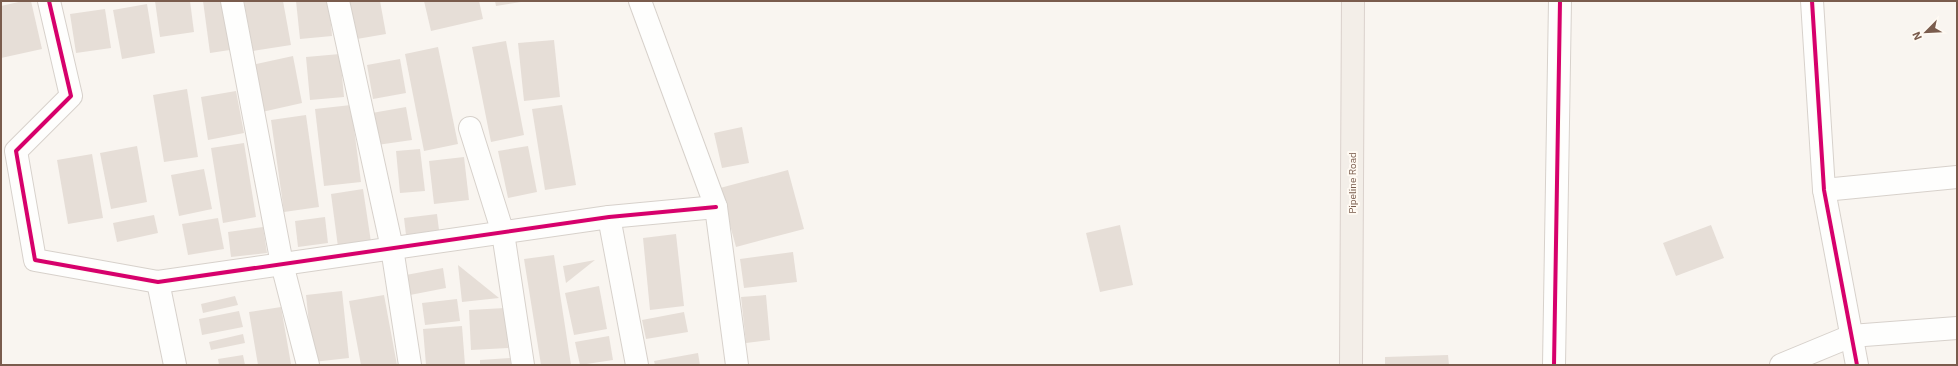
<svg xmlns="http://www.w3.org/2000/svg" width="1958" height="366" viewBox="0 0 1958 366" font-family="'IBM Plex Sans',sans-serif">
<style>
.building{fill:#e6ded7}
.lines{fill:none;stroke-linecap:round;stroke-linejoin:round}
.minor-casing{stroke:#d7d1cb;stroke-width:24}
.major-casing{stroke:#dad1cc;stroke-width:24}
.minor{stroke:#fefefd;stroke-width:22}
.major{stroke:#f3eee8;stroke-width:22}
.cycleway-casing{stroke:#fffaf3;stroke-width:6}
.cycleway{stroke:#d6006c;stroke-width:4}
.labels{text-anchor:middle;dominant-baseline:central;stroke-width:4;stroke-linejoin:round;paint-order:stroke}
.street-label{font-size:10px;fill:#7a5c4d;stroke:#fffaf3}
</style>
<rect width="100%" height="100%" fill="#f9f5f0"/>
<!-- building -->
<g class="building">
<path d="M 23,1 L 31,1 L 42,49 L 1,58 L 1,6 Z"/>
<path d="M 155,1 L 190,1 L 194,32 L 160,37 Z"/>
<path d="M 203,1 L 237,1 L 243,48 L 210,53 Z"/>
<path d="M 244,1 L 283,1 L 291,45 L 253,51 Z"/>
<path d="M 296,1 L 329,1 L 332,36 L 300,39 Z"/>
<path d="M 344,1 L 380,1 L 386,34 L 351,40 Z"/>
<path d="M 424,1 L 479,1 L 483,19 L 431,31 Z"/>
<path d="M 495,1 L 521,1 L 521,2 L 496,6 Z"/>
<path d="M 147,4 L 155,53 L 122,59 L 113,10 Z"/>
<path d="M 105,9 L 111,48 L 76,53 L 70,14 Z"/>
<path d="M 554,40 L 560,97 L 524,101 L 518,43 Z"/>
<path d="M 506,41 L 524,135 L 491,142 L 472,47 Z"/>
<path d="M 438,47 L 458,144 L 424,151 L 405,54 Z"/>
<path d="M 340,54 L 344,97 L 310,100 L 306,57 Z"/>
<path d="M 293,56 L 302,103 L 262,112 L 252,65 Z"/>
<path d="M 400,59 L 406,93 L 373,99 L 367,65 Z"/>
<path d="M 187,89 L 198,157 L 164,162 L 153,95 Z"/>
<path d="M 236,91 L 244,133 L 208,140 L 201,97 Z"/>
<path d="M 351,105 L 361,182 L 324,186 L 315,109 Z"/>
<path d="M 562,105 L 576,185 L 545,190 L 532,109 Z"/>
<path d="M 406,107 L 412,140 L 377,145 L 372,113 Z"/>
<path d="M 306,115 L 319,207 L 284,212 L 271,120 Z"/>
<path d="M 742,127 L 749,163 L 722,168 L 714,133 Z"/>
<path d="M 244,143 L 256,217 L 223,223 L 211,148 Z"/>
<path d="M 137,146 L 147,202 L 111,209 L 100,153 Z"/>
<path d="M 528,146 L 537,192 L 508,198 L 498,151 Z"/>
<path d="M 420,149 L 425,191 L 400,193 L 396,151 Z"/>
<path d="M 92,154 L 103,218 L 68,224 L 57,160 Z"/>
<path d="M 464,157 L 469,200 L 434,204 L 429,161 Z"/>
<path d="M 204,169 L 212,209 L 179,216 L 171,175 Z"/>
<path d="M 788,170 L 804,229 L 736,247 L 720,188 Z"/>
<path d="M 363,189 L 371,242 L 338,247 L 331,194 Z"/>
<path d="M 437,214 L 439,230 L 406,235 L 404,218 Z"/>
<path d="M 154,215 L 158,233 L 117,242 L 113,223 Z"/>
<path d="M 325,217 L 328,243 L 298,247 L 295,221 Z"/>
<path d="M 218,218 L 224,249 L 188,255 L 182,224 Z"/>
<path d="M 1120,225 L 1133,285 L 1100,292 L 1086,233 Z"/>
<path d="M 1711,225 L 1724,258 L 1676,276 L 1663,243 Z"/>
<path d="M 263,227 L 267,253 L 231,257 L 228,232 Z"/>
<path d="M 676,234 L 684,306 L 650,310 L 643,238 Z"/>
<path d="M 793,252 L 797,282 L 744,288 L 740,259 Z"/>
<path d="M 554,255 L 571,365 L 541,365 L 524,259 Z"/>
<path d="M 595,260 L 566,283 L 563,266 Z"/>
<path d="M 458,265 L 499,298 L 462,302 Z"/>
<path d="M 443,268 L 446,288 L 410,295 L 406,275 Z"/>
<path d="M 599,286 L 607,329 L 574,335 L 565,293 Z"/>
<path d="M 342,291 L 349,358 L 313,362 L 306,295 Z"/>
<path d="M 384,295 L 397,365 L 361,365 L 349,301 Z"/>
<path d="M 766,295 L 770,340 L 746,343 L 741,297 Z"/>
<path d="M 235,296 L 238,305 L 203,313 L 201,304 Z"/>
<path d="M 457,299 L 460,321 L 425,325 L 422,303 Z"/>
<path d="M 281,307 L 291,364 L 258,365 L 249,312 Z"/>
<path d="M 505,308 L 508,348 L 471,350 L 469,310 Z"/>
<path d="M 239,311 L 243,327 L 202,335 L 199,319 Z"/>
<path d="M 684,312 L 688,332 L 646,339 L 642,320 Z"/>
<path d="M 462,326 L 465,365 L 426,365 L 423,329 Z"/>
<path d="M 243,334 L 245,343 L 211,350 L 209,342 Z"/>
<path d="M 609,336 L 613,360 L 580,365 L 575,342 Z"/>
<path d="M 698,353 L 700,365 L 655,365 L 654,361 Z"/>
<path d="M 243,355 L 245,365 L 219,365 L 218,359 Z"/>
<path d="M 1448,355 L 1449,365 L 1385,365 L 1385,357 Z"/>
<path d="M 510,358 L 511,365 L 480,365 L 480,360 Z"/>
</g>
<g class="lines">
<!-- minor casing -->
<g class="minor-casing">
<g id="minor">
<path d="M 49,1 L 71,96 L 16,151 L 35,260 L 158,282 L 609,217 L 716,207"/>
<path d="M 232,1 L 282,264 L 308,365"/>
<path d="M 338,1 L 392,248 L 410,365"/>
<path d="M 640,1 L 716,207 L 737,365"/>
<path d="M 1812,1 L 1824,190 L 1857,365"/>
<path d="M 470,128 L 503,233 L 523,365"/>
<path d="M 1824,190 L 1957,177"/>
<path d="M 609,217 L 637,365"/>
<path d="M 158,282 L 175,365"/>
<path d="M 1554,365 L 1560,1"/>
<path d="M 1781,365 L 1851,336 L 1957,328"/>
</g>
</g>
<!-- major casing -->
<g class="major-casing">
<path id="major" d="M 1351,365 L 1353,1"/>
</g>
<!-- minor -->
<use href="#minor" class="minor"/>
<!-- major -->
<use href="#major" class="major"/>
<!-- cycleway casing -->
<g class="cycleway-casing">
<g id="cycleway">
<path d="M 49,1 L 71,96 L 16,151 L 35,260 L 158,282 L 609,217 L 716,207"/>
<path d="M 1812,1 L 1824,190 L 1857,365"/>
<path d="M 1554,365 L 1560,1"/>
</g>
</g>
<!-- cycleway -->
<use href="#cycleway" class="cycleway"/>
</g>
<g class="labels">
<!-- street labels -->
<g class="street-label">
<text transform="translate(1352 183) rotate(-90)">Pipeline Road</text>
</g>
</g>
<!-- border -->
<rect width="1958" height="366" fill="none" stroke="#7a5c4d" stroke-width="4"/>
<!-- north arrow -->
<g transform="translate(1926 32) rotate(246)" stroke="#fffaf3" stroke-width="3" paint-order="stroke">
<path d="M0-3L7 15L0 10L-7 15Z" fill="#7a5c4d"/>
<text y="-6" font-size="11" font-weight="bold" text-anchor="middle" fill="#7a5c4d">N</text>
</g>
</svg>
